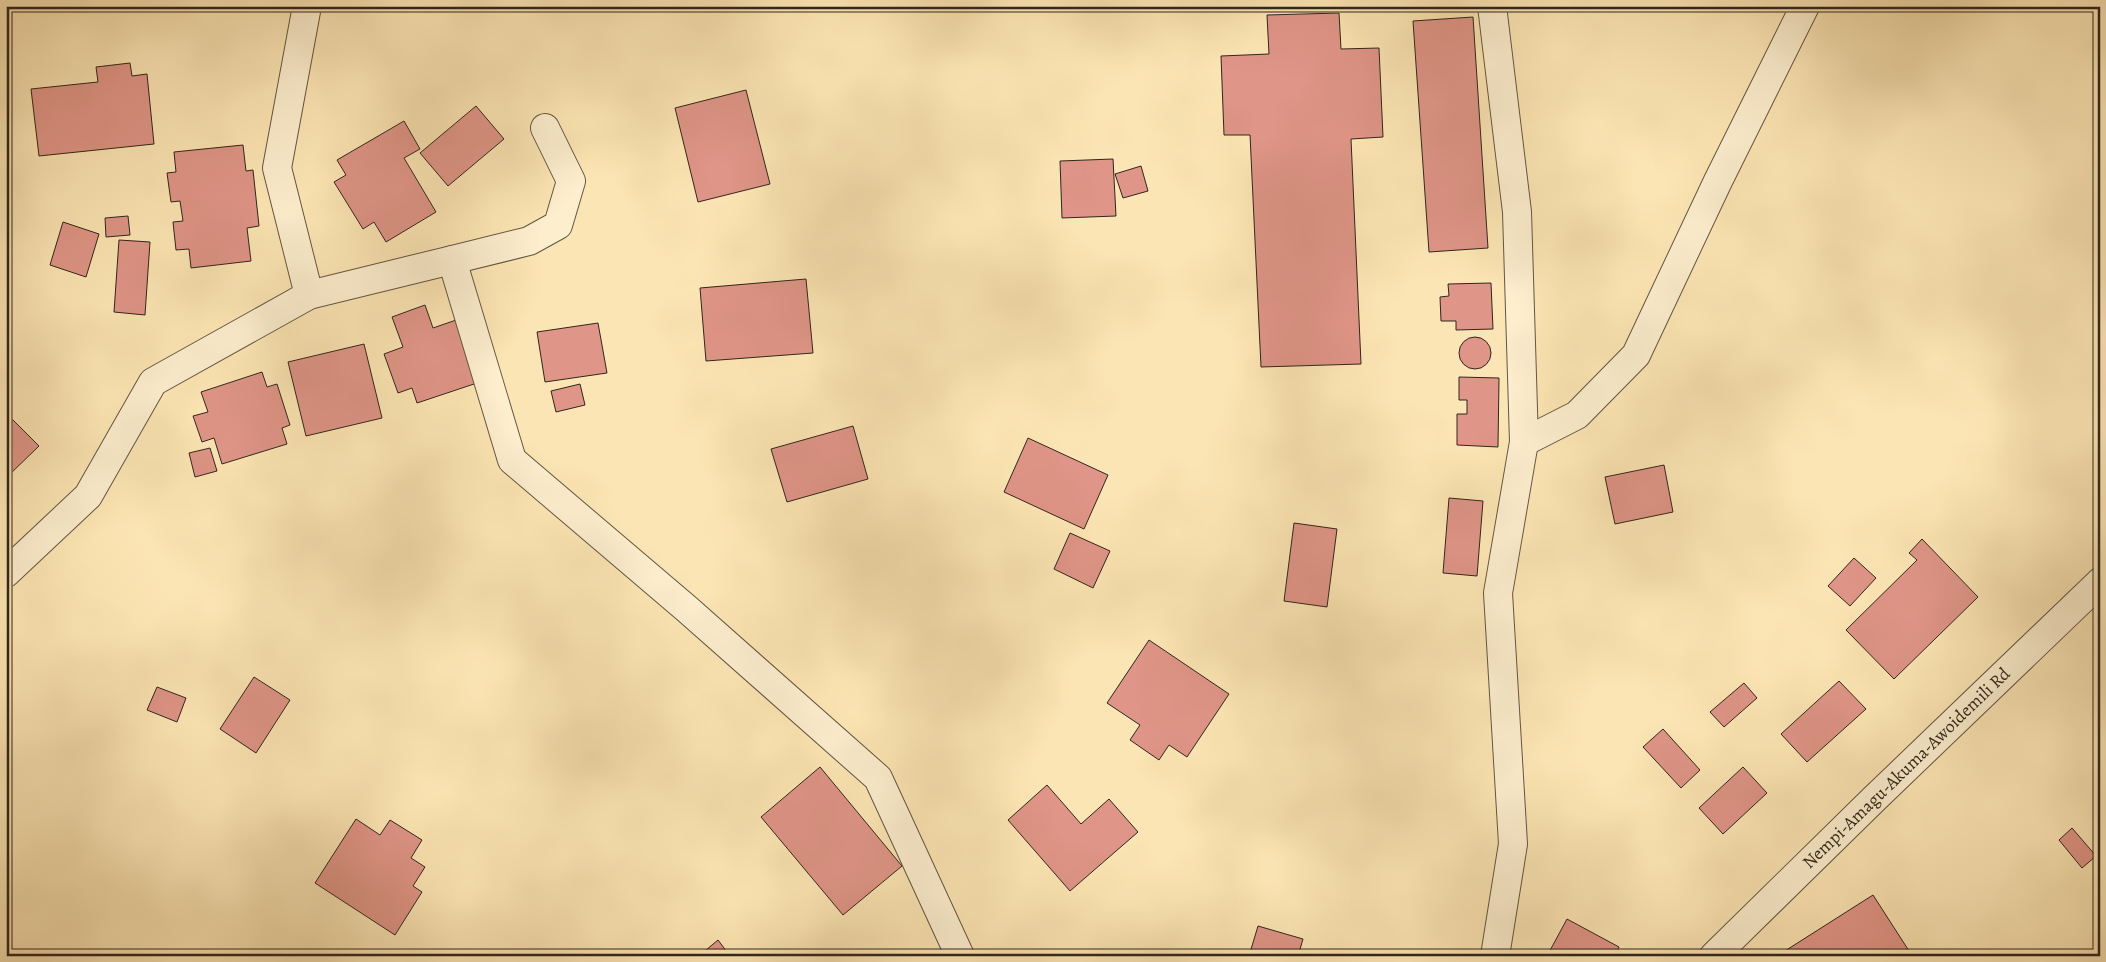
<svg xmlns="http://www.w3.org/2000/svg" width="2106" height="962" viewBox="0 0 2106 962" font-family="Alegreya,serif">
<style>
.building{fill:#df9587;stroke:#30261b}
.lines{fill:none;stroke-linecap:round;stroke-linejoin:round}
.minor-casing{stroke:#635641;stroke-width:30}
.minor{stroke:#fdeece;stroke-width:28}
.labels{text-anchor:middle;dominant-baseline:central;stroke-width:4.5;stroke-linejoin:round;paint-order:stroke}
.street-label{font-size:18px;fill:#30261b;stroke:#fdeece}
</style>
<rect width="100%" height="100%" fill="#fce5b4"/>
<filter id="stains"><feTurbulence type="fractalNoise" baseFrequency=".004" numOctaves="4"/><feColorMatrix values="0 0 0 0 .2 0 0 0 0 .09 0 0 0 0 .02 0 0 0 .5 -.17"/></filter>
<radialGradient id="worn" r=".72"><stop offset=".6" stop-color="#630" stop-opacity="0"/><stop offset="1" stop-color="#630" stop-opacity=".3"/></radialGradient>
<!-- building -->
<g class="building">
<path d="M 6,9 L 8,10 L 7,58 L 6,57 Z"/>
<path d="M 1339,13 L 1341,49 L 1379,48 L 1383,137 L 1351,139 L 1361,364 L 1261,367 L 1250,135 L 1224,135 L 1221,56 L 1269,54 L 1267,15 Z"/>
<path d="M 1473,17 L 1488,248 L 1429,252 L 1413,21 Z"/>
<path d="M 130,63 L 132,76 L 147,74 L 154,144 L 39,156 L 31,89 L 98,82 L 96,67 Z"/>
<path d="M 746,90 L 770,184 L 698,202 L 675,108 Z"/>
<path d="M 476,106 L 504,139 L 448,186 L 420,153 Z"/>
<path d="M 404,121 L 420,149 L 404,158 L 436,212 L 386,242 L 374,222 L 363,229 L 334,182 L 346,175 L 337,160 Z"/>
<path d="M 243,145 L 246,171 L 253,170 L 259,226 L 247,228 L 251,261 L 191,268 L 189,249 L 176,250 L 173,222 L 183,221 L 180,201 L 171,202 L 167,173 L 176,172 L 174,152 Z"/>
<path d="M 1113,159 L 1116,216 L 1062,218 L 1060,161 Z"/>
<path d="M 1141,166 L 1148,191 L 1123,198 L 1115,174 Z"/>
<path d="M 128,216 L 130,235 L 106,237 L 105,218 Z"/>
<path d="M 63,222 L 99,234 L 86,277 L 50,265 Z"/>
<path d="M 119,240 L 150,242 L 145,315 L 114,312 Z"/>
<path d="M 806,279 L 813,353 L 706,361 L 700,288 Z"/>
<path d="M 1491,283 L 1493,329 L 1456,330 L 1456,321 L 1441,321 L 1440,297 L 1449,296 L 1448,284 Z"/>
<path d="M 425,305 L 433,328 L 459,319 L 480,382 L 417,403 L 412,388 L 398,393 L 384,354 L 403,347 L 392,317 Z"/>
<path d="M 598,323 L 607,373 L 545,382 L 537,332 Z"/>
<circle cx="1475" cy="353" r="16"/>
<path d="M 364,344 L 382,418 L 306,436 L 288,362 Z"/>
<path d="M 262,372 L 267,387 L 277,384 L 290,425 L 282,428 L 287,444 L 222,464 L 214,438 L 202,442 L 193,416 L 208,412 L 201,392 Z"/>
<path d="M 1459,377 L 1499,378 L 1498,447 L 1457,445 L 1457,414 L 1467,414 L 1467,400 L 1459,400 Z"/>
<path d="M 580,384 L 585,405 L 556,412 L 551,391 Z"/>
<path d="M 6,413 L 39,446 L 6,478 Z"/>
<path d="M 853,426 L 868,479 L 787,502 L 771,449 Z"/>
<path d="M 1028,438 L 1108,475 L 1084,529 L 1004,492 Z"/>
<path d="M 210,448 L 217,471 L 195,477 L 189,453 Z"/>
<path d="M 1664,465 L 1673,512 L 1615,524 L 1605,477 Z"/>
<path d="M 1449,498 L 1483,501 L 1477,576 L 1443,573 Z"/>
<path d="M 1294,523 L 1337,529 L 1327,607 L 1284,601 Z"/>
<path d="M 1070,533 L 1110,551 L 1093,588 L 1054,569 Z"/>
<path d="M 1922,539 L 1978,597 L 1894,679 L 1846,630 L 1917,560 L 1909,553 Z"/>
<path d="M 1854,558 L 1876,578 L 1850,606 L 1828,586 Z"/>
<path d="M 1149,640 L 1229,694 L 1187,757 L 1169,745 L 1159,760 L 1130,740 L 1140,725 L 1107,703 Z"/>
<path d="M 254,677 L 290,700 L 256,753 L 220,729 Z"/>
<path d="M 1839,681 L 1866,709 L 1807,762 L 1781,734 Z"/>
<path d="M 1744,683 L 1757,698 L 1724,727 L 1710,712 Z"/>
<path d="M 157,687 L 186,698 L 177,722 L 147,710 Z"/>
<path d="M 1663,729 L 1700,770 L 1681,788 L 1643,747 Z"/>
<path d="M 820,767 L 902,866 L 843,915 L 761,817 Z"/>
<path d="M 1743,767 L 1767,793 L 1723,834 L 1699,808 Z"/>
<path d="M 1047,785 L 1081,824 L 1109,799 L 1138,832 L 1070,891 L 1008,820 Z"/>
<path d="M 356,819 L 380,835 L 390,820 L 422,840 L 411,858 L 425,867 L 413,886 L 422,892 L 395,935 L 315,883 Z"/>
<path d="M 2072,828 L 2096,856 L 2082,868 L 2059,840 Z"/>
<path d="M 1873,895 L 1911,954 L 1777,956 Z"/>
<path d="M 1567,919 L 1619,947 L 1615,956 L 1547,956 Z"/>
<path d="M 1258,926 L 1303,939 L 1298,956 L 1249,956 Z"/>
<path d="M 718,940 L 730,956 L 701,956 L 700,955 Z"/>
</g>
<g class="lines">
<!-- minor casing -->
<g class="minor-casing">
<g id="minor">
<path d="M 307,6 L 277,168 L 309,295"/>
<path d="M 1492,6 L 1517,212 L 1524,442 L 1498,593 L 1513,844 L 1495,956"/>
<path d="M 452,260 L 529,241 L 558,225 L 571,181 L 545,128"/>
<path d="M 1524,442 L 1577,415 L 1636,355 L 1718,181 L 1805,6"/>
<path d="M 6,573 L 88,496 L 153,382 L 309,295 L 452,260 L 512,460 L 687,609 L 878,778 L 960,956"/>
<path d="M 1714,956 L 1874,799 L 2100,582"/>
</g>
</g>
<!-- minor -->
<use href="#minor" class="minor"/>
</g>
<g class="labels">
<!-- street labels -->
<g class="street-label">
<text transform="translate(1906 768) rotate(-44)">Nempi-Amagu-Akuma-Awoidemili Rd</text>
</g>
</g>
<!-- margin -->
<rect width="2106" height="962" fill="none" stroke="#fce5b4" stroke-width="25"/>
<rect x="8" y="8" width="2091" height="947" fill="none" stroke="#30261b" stroke-width="2.5"/>
<rect x="12" y="12" width="2081" height="937" fill="none" stroke="#30261b"/>
<rect width="100%" height="100%" filter="url(#stains)"/>
<rect width="100%" height="100%" fill="url(#worn)"/>
</svg>
